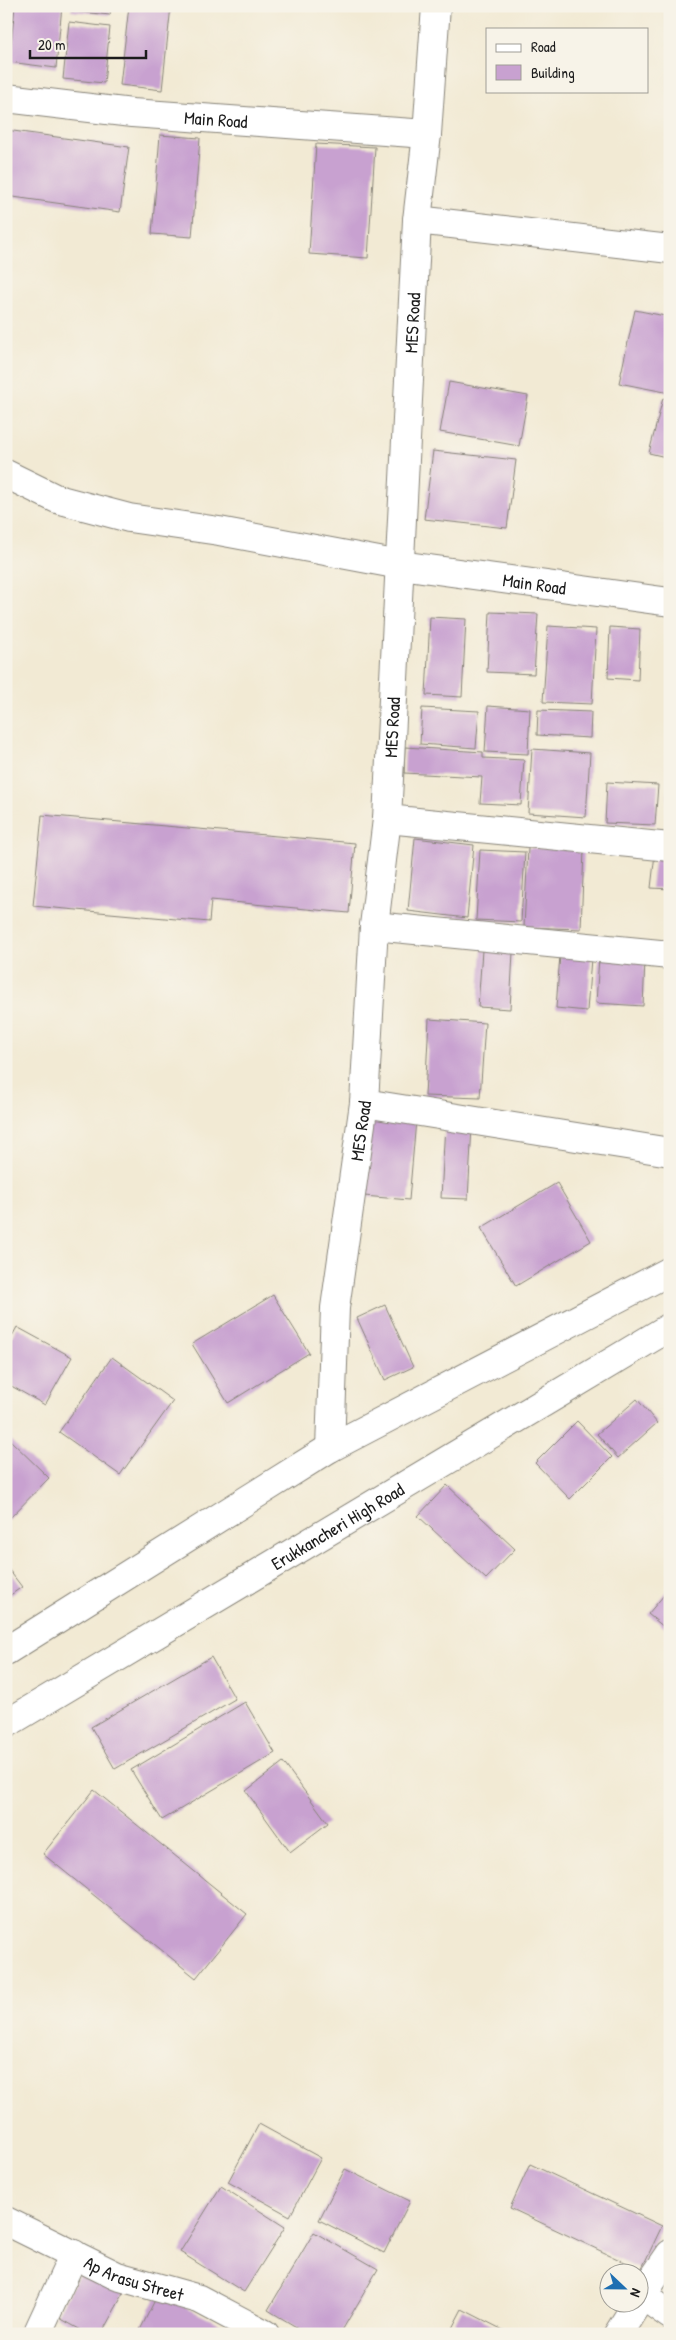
<svg xmlns="http://www.w3.org/2000/svg" width="676" height="2340" viewBox="0 0 676 2340" font-family="'Patrick Hand',sans-serif">
<style>
.building{fill:#c8a1d0}
.lines{fill:none;stroke-linecap:round;stroke-linejoin:round}
.minor-casing{stroke:#878378;stroke-width:30}
.primary-casing{stroke:#878378;stroke-width:30}
.minor{stroke:#fff;stroke-width:28}
.primary{stroke:#fff;stroke-width:28}
.labels{text-anchor:middle;dominant-baseline:central;stroke-width:4;stroke-linejoin:round;paint-order:stroke}
.street-label{font-size:18px;fill:#1c1c1c;stroke:#f7f3e8}
</style>
<rect width="100%" height="100%" fill="#f7f3e8"/>
<filter id="ink" filterUnits="userSpaceOnUse"><feTurbulence type="fractalNoise" baseFrequency=".02" numOctaves="2"/><feDisplacementMap in="SourceGraphic" scale="10" xChannelSelector="R" yChannelSelector="G"/><feConvolveMatrix kernelMatrix="1 2 1 2 8 2 1 2 1" color-interpolation-filters="sRGB"/></filter>
<filter id="wash" filterUnits="userSpaceOnUse"><feTurbulence type="fractalNoise" baseFrequency=".0096" numOctaves="4" result="noise"/><feDisplacementMap in="SourceGraphic" scale="20" xChannelSelector="R" yChannelSelector="G"/><feGaussianBlur stdDeviation="1.12" result="paint"/><feColorMatrix in="noise" values="0 0 0 0 0 0 0 0 0 0 0 0 0 0 0 0 0 1.4 0 .05"/><feComposite in="paint" operator="in"/></filter>
<g filter="url(#wash)">
<rect width="100%" height="100%" fill="#f2ead4"/>
<g id="blocks">
<!-- building -->
<g class="building">
<path d="M 15,6 L 62,6 L 56,68 L 9,62 Z"/>
<path d="M 72,6 L 111,6 L 110,15 L 71,11 Z"/>
<path d="M 129,6 L 171,6 L 162,90 L 120,85 Z"/>
<path d="M 69,22 L 110,27 L 104,83 L 63,79 Z"/>
<path d="M 6,130 L 129,147 L 120,212 L 6,196 Z"/>
<path d="M 160,135 L 200,138 L 192,237 L 152,234 Z"/>
<path d="M 316,144 L 375,147 L 368,258 L 309,254 Z"/>
<path d="M 635,310 L 670,317 L 670,393 L 619,383 Z"/>
<path d="M 449,382 L 528,396 L 519,446 L 440,432 Z"/>
<path d="M 663,398 L 670,400 L 670,458 L 649,453 Z"/>
<path d="M 433,451 L 516,460 L 507,528 L 424,519 Z"/>
<path d="M 490,612 L 538,614 L 534,674 L 487,672 Z"/>
<path d="M 430,617 L 466,619 L 462,697 L 426,695 Z"/>
<path d="M 548,626 L 596,629 L 592,704 L 543,702 Z"/>
<path d="M 610,627 L 640,629 L 638,680 L 608,678 Z"/>
<path d="M 488,706 L 530,709 L 528,754 L 485,752 Z"/>
<path d="M 422,708 L 479,711 L 476,748 L 420,744 Z"/>
<path d="M 538,710 L 591,712 L 590,738 L 537,735 Z"/>
<path d="M 405,747 L 483,752 L 483,758 L 524,760 L 521,805 L 480,803 L 482,777 L 404,773 Z"/>
<path d="M 532,749 L 590,753 L 586,817 L 528,813 Z"/>
<path d="M 607,782 L 658,785 L 655,825 L 605,823 Z"/>
<path d="M 668,792 L 670,792 L 670,831 L 666,831 Z"/>
<path d="M 42,815 L 355,843 L 349,913 L 211,900 L 209,922 L 33,906 Z"/>
<path d="M 415,838 L 474,845 L 467,918 L 408,911 Z"/>
<path d="M 528,848 L 584,849 L 581,929 L 524,927 Z"/>
<path d="M 480,850 L 525,852 L 521,922 L 476,920 Z"/>
<path d="M 655,854 L 670,855 L 670,889 L 651,888 Z"/>
<path d="M 482,950 L 513,952 L 510,1009 L 478,1007 Z"/>
<path d="M 560,955 L 591,958 L 587,1011 L 556,1008 Z"/>
<path d="M 599,957 L 645,960 L 643,1006 L 596,1003 Z"/>
<path d="M 429,1019 L 485,1023 L 480,1098 L 425,1096 Z"/>
<path d="M 370,1117 L 416,1120 L 409,1200 L 364,1196 Z"/>
<path d="M 445,1124 L 472,1126 L 468,1199 L 441,1198 Z"/>
<path d="M 557,1183 L 591,1241 L 516,1286 L 481,1228 Z"/>
<path d="M 273,1295 L 309,1353 L 228,1403 L 192,1344 Z"/>
<path d="M 385,1305 L 413,1367 L 385,1380 L 357,1318 Z"/>
<path d="M 17,1327 L 72,1357 L 45,1405 L 6,1383 L 6,1347 Z"/>
<path d="M 112,1357 L 173,1401 L 120,1475 L 59,1432 Z"/>
<path d="M 637,1399 L 657,1423 L 618,1458 L 597,1434 Z"/>
<path d="M 577,1421 L 612,1457 L 570,1499 L 535,1463 Z"/>
<path d="M 6,1436 L 49,1478 L 6,1522 Z"/>
<path d="M 447,1485 L 515,1549 L 486,1579 L 418,1516 Z"/>
<path d="M 6,1566 L 22,1587 L 6,1598 Z"/>
<path d="M 670,1588 L 670,1632 L 648,1614 Z"/>
<path d="M 211,1657 L 235,1699 L 115,1769 L 91,1727 Z"/>
<path d="M 245,1702 L 275,1753 L 162,1820 L 131,1770 Z"/>
<path d="M 283,1762 L 328,1823 L 290,1852 L 246,1791 Z"/>
<path d="M 94,1790 L 247,1914 L 196,1978 L 43,1854 Z"/>
<path d="M 259,2124 L 321,2158 L 290,2216 L 228,2182 Z"/>
<path d="M 530,2164 L 662,2226 L 641,2270 L 510,2208 Z"/>
<path d="M 345,2169 L 410,2201 L 384,2253 L 319,2220 Z"/>
<path d="M 221,2186 L 285,2227 L 244,2292 L 180,2252 Z"/>
<path d="M 314,2232 L 378,2269 L 340,2334 L 308,2334 L 268,2310 Z"/>
<path d="M 83,2268 L 125,2291 L 101,2334 L 88,2334 L 56,2316 Z"/>
<path d="M 158,2294 L 240,2334 L 138,2334 Z"/>
<path d="M 462,2309 L 511,2334 L 449,2334 Z"/>
</g>
</g>
</g>
<g filter="url(#ink)">
<use href="#blocks" fill-opacity="0" stroke="#878378" stroke-width="1"/>
<g class="lines">
<!-- minor casing -->
<g class="minor-casing">
<g id="minor">
<path id="s1" d="M 6,98 L 132,113 L 427,134"/>
<path d="M 417,220 L 670,249"/>
<path id="s2" d="M 6,474 L 57,499 L 129,518 L 219,531 L 400,565 L 670,602"/>
<path d="M 387,819 L 670,847"/>
<path d="M 374,926 L 670,955"/>
<path d="M 364,1103 L 670,1152"/>
<path id="s3" d="M 330,1448 L 335,1308 L 364,1103 L 374,926 L 387,819 L 417,220 L 427,134 L 436,6"/>
<path id="s4" d="M 6,2221 L 117,2276 L 199,2299 L 265,2334"/>
<path d="M 642,2295 L 670,2315"/>
<path d="M 638,2301 L 670,2254"/>
<path d="M 37,2334 L 74,2254"/>
<path d="M 618,2334 L 638,2302"/>
</g>
</g>
<!-- primary casing -->
<g class="primary-casing">
<g id="primary">
<path d="M 6,1651 L 330,1448 L 670,1271"/>
<path id="s5" d="M 6,1724 L 670,1327"/>
</g>
</g>
<!-- minor -->
<use href="#minor" class="minor"/>
<!-- primary -->
<use href="#primary" class="primary"/>
</g>
</g>
<g class="labels">
<!-- street labels -->
<g class="street-label">
<text stroke="none"><textPath href="#s1" startOffset="211">Main Road</textPath></text>
<text stroke="none"><textPath href="#s3" startOffset="1129">MES Road</textPath></text>
<text stroke="none"><textPath href="#s2" startOffset="542">Main Road</textPath></text>
<text stroke="none"><textPath href="#s3" startOffset="724">MES Road</textPath></text>
<text stroke="none"><textPath href="#s3" startOffset="319">MES Road</textPath></text>
<text stroke="none"><textPath href="#s5" startOffset="386">Erukkancheri High Road</textPath></text>
<text stroke="none"><textPath href="#s4" startOffset="141">Ap Arasu Street</textPath></text>
</g>
</g>
<!-- margin -->
<rect width="676" height="2340" fill="none" stroke="#f7f3e8" stroke-width="25"/>
<!-- legend -->
<rect x="486" y="28" width="162" height="65" fill="#f7f3e8" stroke="#9f9d96"/>
<rect x="496" y="44" width="25" height="8" fill="#ffffff" stroke="#9f9d96"/>
<text x="531" y="52" font-size="15" fill="#1c1c1c">Road</text>
<rect x="496" y="65" width="25" height="15" fill="#c8a1d0" stroke="#9f9d96"/>
<text x="531" y="78" font-size="15" fill="#1c1c1c">Building</text>
<!-- north arrow -->
<g transform="translate(624 2288) rotate(112)"><circle r="24" fill="#f7f3e8" stroke="#9f9d96"/>
<path d="M0-4L9 19L0 12L-9 19Z" fill="#1f6fb2"/>
<text y="-8" font-size="14" font-weight="bold" text-anchor="middle" fill="#1c1c1c">N</text>
</g>
<!-- scale -->
<path d="M30 50v8h116v-8" fill="none" stroke="#1c1c1c" stroke-width="2.5"/>
<text x="38" y="50" font-size="15" fill="#1c1c1c" stroke="#f7f3e8" stroke-width="4" paint-order="stroke">20 m</text>
</svg>
